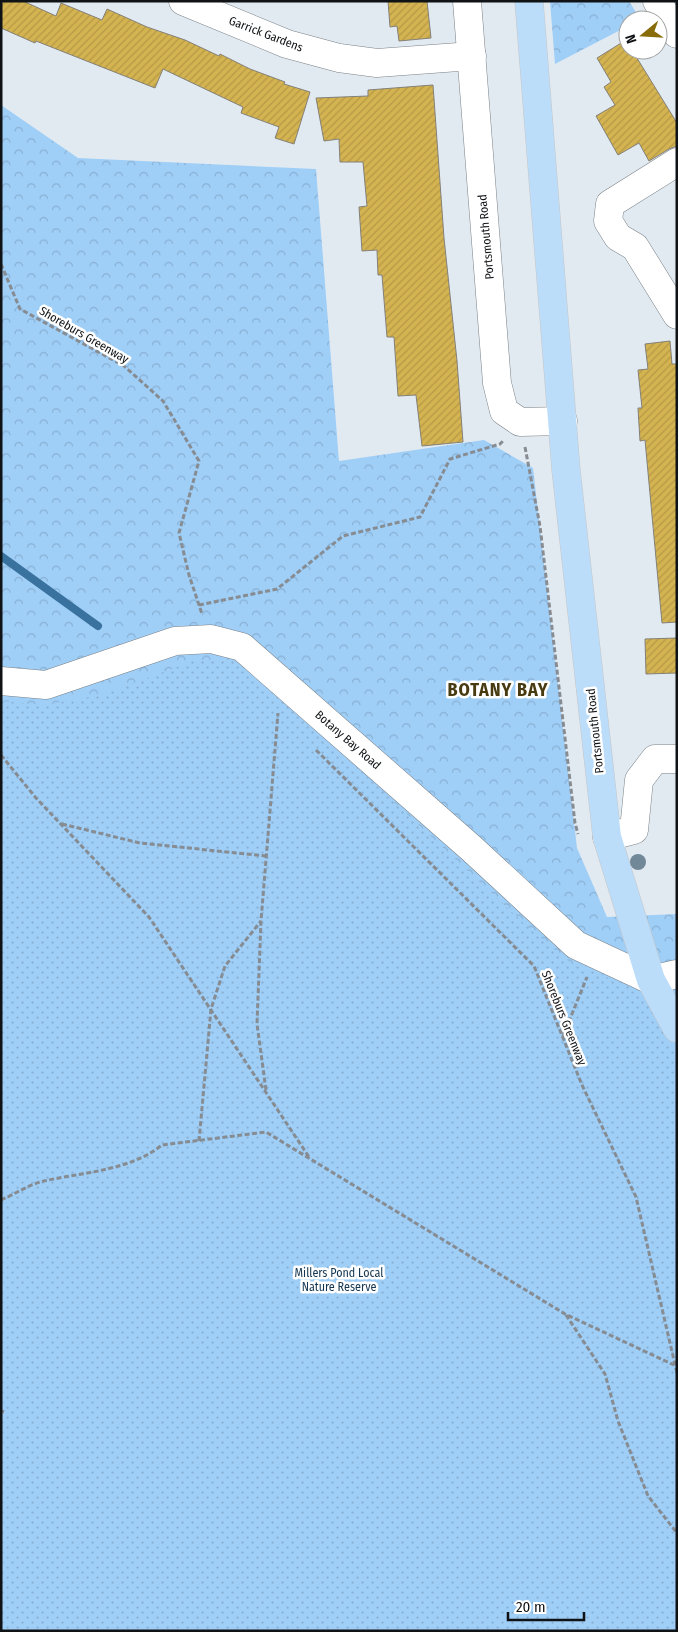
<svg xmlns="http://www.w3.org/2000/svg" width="678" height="1632" viewBox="0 0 678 1632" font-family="'Fira Sans Condensed',sans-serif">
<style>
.forest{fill:url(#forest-crowns)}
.park{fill:url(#park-dots)}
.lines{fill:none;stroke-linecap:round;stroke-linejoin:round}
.stream{stroke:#39729e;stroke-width:8}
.building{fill:url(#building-hatch);stroke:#838078}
.minor-casing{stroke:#7b8288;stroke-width:29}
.major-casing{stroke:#c6c6c7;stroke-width:29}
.path{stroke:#868c91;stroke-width:3;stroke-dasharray:5 2.5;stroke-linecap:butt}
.minor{stroke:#fff;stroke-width:28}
.major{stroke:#bbddfa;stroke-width:28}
.tree{fill:#718899}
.labels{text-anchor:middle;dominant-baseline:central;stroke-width:5;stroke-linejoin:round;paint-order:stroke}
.street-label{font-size:12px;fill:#101315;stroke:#fff}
.park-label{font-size:12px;fill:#153751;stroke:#fff}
.district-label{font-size:18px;font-weight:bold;letter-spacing:1px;fill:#483a11;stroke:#fff}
</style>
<defs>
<pattern id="forest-crowns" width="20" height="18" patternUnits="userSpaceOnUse" patternTransform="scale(1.25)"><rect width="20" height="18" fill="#9fcef7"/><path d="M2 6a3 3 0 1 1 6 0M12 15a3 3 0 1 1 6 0" fill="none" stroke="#88b0d3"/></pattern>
<pattern id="park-dots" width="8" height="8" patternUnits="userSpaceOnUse" patternTransform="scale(1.25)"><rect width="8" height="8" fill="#9fcef7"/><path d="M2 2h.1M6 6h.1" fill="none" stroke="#88b0d3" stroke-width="1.8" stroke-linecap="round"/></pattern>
<pattern id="building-hatch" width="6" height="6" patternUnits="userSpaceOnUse" patternTransform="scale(1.25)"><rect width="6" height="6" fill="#d4b351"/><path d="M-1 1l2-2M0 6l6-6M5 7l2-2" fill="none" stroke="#b59946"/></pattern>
</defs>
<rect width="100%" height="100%" fill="#e2eaf1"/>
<!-- forest -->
<g class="forest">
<path d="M 550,1 L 629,1 L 640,19 L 628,20 L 628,26 L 555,64 Z"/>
<path d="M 1,105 L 78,158 L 316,169 L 339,461 L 484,440 L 533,468 L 577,848 L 607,917 L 677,914 L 677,1219 L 1,727 Z"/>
</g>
<!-- park -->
<path class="park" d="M 196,660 L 233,660 L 285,700 L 529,928 L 570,962 L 643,992 L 677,1055 L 677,1631 L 1,1631 L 1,701 L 43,705 L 101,695 Z"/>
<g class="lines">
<!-- stream -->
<path class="stream" d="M 1,556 L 98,626"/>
</g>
<!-- building -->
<g class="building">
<path d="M 1,1 L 23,1 L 56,16 L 61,3 L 102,20 L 107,9 L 147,27 L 185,40 L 219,56 L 220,54 L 250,69 L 285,82 L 284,84 L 310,92 L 294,144 L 275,138 L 279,127 L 241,113 L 243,107 L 163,69 L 155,88 L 36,41 L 35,43 L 1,28 Z"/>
<path d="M 388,1 L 427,1 L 431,38 L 399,41 L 397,26 L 390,27 Z"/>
<path d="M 626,40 L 628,44 L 628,50 L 632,50 L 677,123 L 677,146 L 669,149 L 649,161 L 639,143 L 618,155 L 596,116 L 615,105 L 604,87 L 611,82 L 597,58 Z"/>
<path d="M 433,85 L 444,238 L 457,361 L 463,442 L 422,446 L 416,395 L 398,396 L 394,337 L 387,337 L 382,275 L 378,275 L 377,250 L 362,251 L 359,207 L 367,206 L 363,162 L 340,162 L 339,139 L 324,141 L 316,98 L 368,96 L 368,90 Z"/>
<path d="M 670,341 L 672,364 L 677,364 L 677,622 L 662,623 L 645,440 L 640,441 L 638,408 L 642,408 L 638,370 L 648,369 L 645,344 Z"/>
<path d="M 677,638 L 677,673 L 646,674 L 645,639 Z"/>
</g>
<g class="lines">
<!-- minor casing -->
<g class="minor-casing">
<g id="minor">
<path d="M 183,1 L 287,44 L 339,58 L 377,63 L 472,56"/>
<path d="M 467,1 L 497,383 L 504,411 L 520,422 L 563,421"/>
<path d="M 657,1 L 677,34"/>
<path d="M 677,162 L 610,204 L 608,221 L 618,237 L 635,247 L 677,315"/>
<path d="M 1,681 L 46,685 L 175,641 L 211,639 L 242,647 L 471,848 L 576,945 L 651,980 L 677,974"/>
<path d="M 607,837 L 634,830 L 639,780 L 655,759 L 677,759"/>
</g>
</g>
<!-- major casing -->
<g class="major-casing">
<path id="major" d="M 529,1 L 566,470 L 607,837 L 651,980 L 677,1028"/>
</g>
<!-- path -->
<g class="path">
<path d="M 1,264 L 20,309 L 124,366 L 163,401 L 199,461 L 179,533 L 189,575 L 202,614"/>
<path d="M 525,447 L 540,526 L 575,823 L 578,834"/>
<path d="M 199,605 L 277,589 L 343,536 L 420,517 L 450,459 L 500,444 L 503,441"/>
<path d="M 316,750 L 534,966 L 582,1085 L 636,1197 L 677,1373"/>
<path d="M 1,755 L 36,798 L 149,917 L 309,1157"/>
<path d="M 62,824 L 140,843 L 266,856"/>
<path d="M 563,1036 L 587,977"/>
<path d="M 266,1090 L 257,1024 L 261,921 L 278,713"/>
<path d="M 199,1141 L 211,1009 L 225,966 L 261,921"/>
<path d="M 1,1200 C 15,1194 30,1184 44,1181 C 84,1172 129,1171 162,1145 L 266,1132 L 565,1314 L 674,1365"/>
<path d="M 566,1315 L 605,1374 L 618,1421 L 648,1496 L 677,1533"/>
<path d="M 1,1411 L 4,1412"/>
</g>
<!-- minor -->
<use href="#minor" class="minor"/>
<!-- major -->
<use href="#major" class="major"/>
</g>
<!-- trees -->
<circle class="tree" cx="638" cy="862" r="8"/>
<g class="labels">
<!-- street labels -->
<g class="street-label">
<text transform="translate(266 34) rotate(21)">Garrick Gardens</text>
<text transform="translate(486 237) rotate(-95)">Portsmouth Road</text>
<text transform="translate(84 335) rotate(30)">Shoreburs Greenway</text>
<text transform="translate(595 731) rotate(-96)">Portsmouth Road</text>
<text transform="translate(348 740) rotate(41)">Botany Bay Road</text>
<text transform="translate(564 1018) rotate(68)">Shoreburs Greenway</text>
</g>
<!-- park labels -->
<g class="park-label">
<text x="339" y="1273">Millers Pond Local<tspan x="339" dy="14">Nature Reserve</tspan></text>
</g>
<!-- district labels -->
<g class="district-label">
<text x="498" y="690">BOTANY BAY</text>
</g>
</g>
<!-- border -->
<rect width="678" height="1632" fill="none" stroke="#101315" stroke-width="5"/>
<!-- north arrow -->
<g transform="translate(643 35) rotate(252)"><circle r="24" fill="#ffffff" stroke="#9fa1a1"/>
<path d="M0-4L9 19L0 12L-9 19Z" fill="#876c09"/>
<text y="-8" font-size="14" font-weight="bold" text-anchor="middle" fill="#101315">N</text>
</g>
<!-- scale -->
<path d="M508 1612v8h76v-8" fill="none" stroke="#101315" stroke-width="2.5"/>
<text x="516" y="1612" font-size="15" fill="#101315" stroke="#ffffff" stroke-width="4" paint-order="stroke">20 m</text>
</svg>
